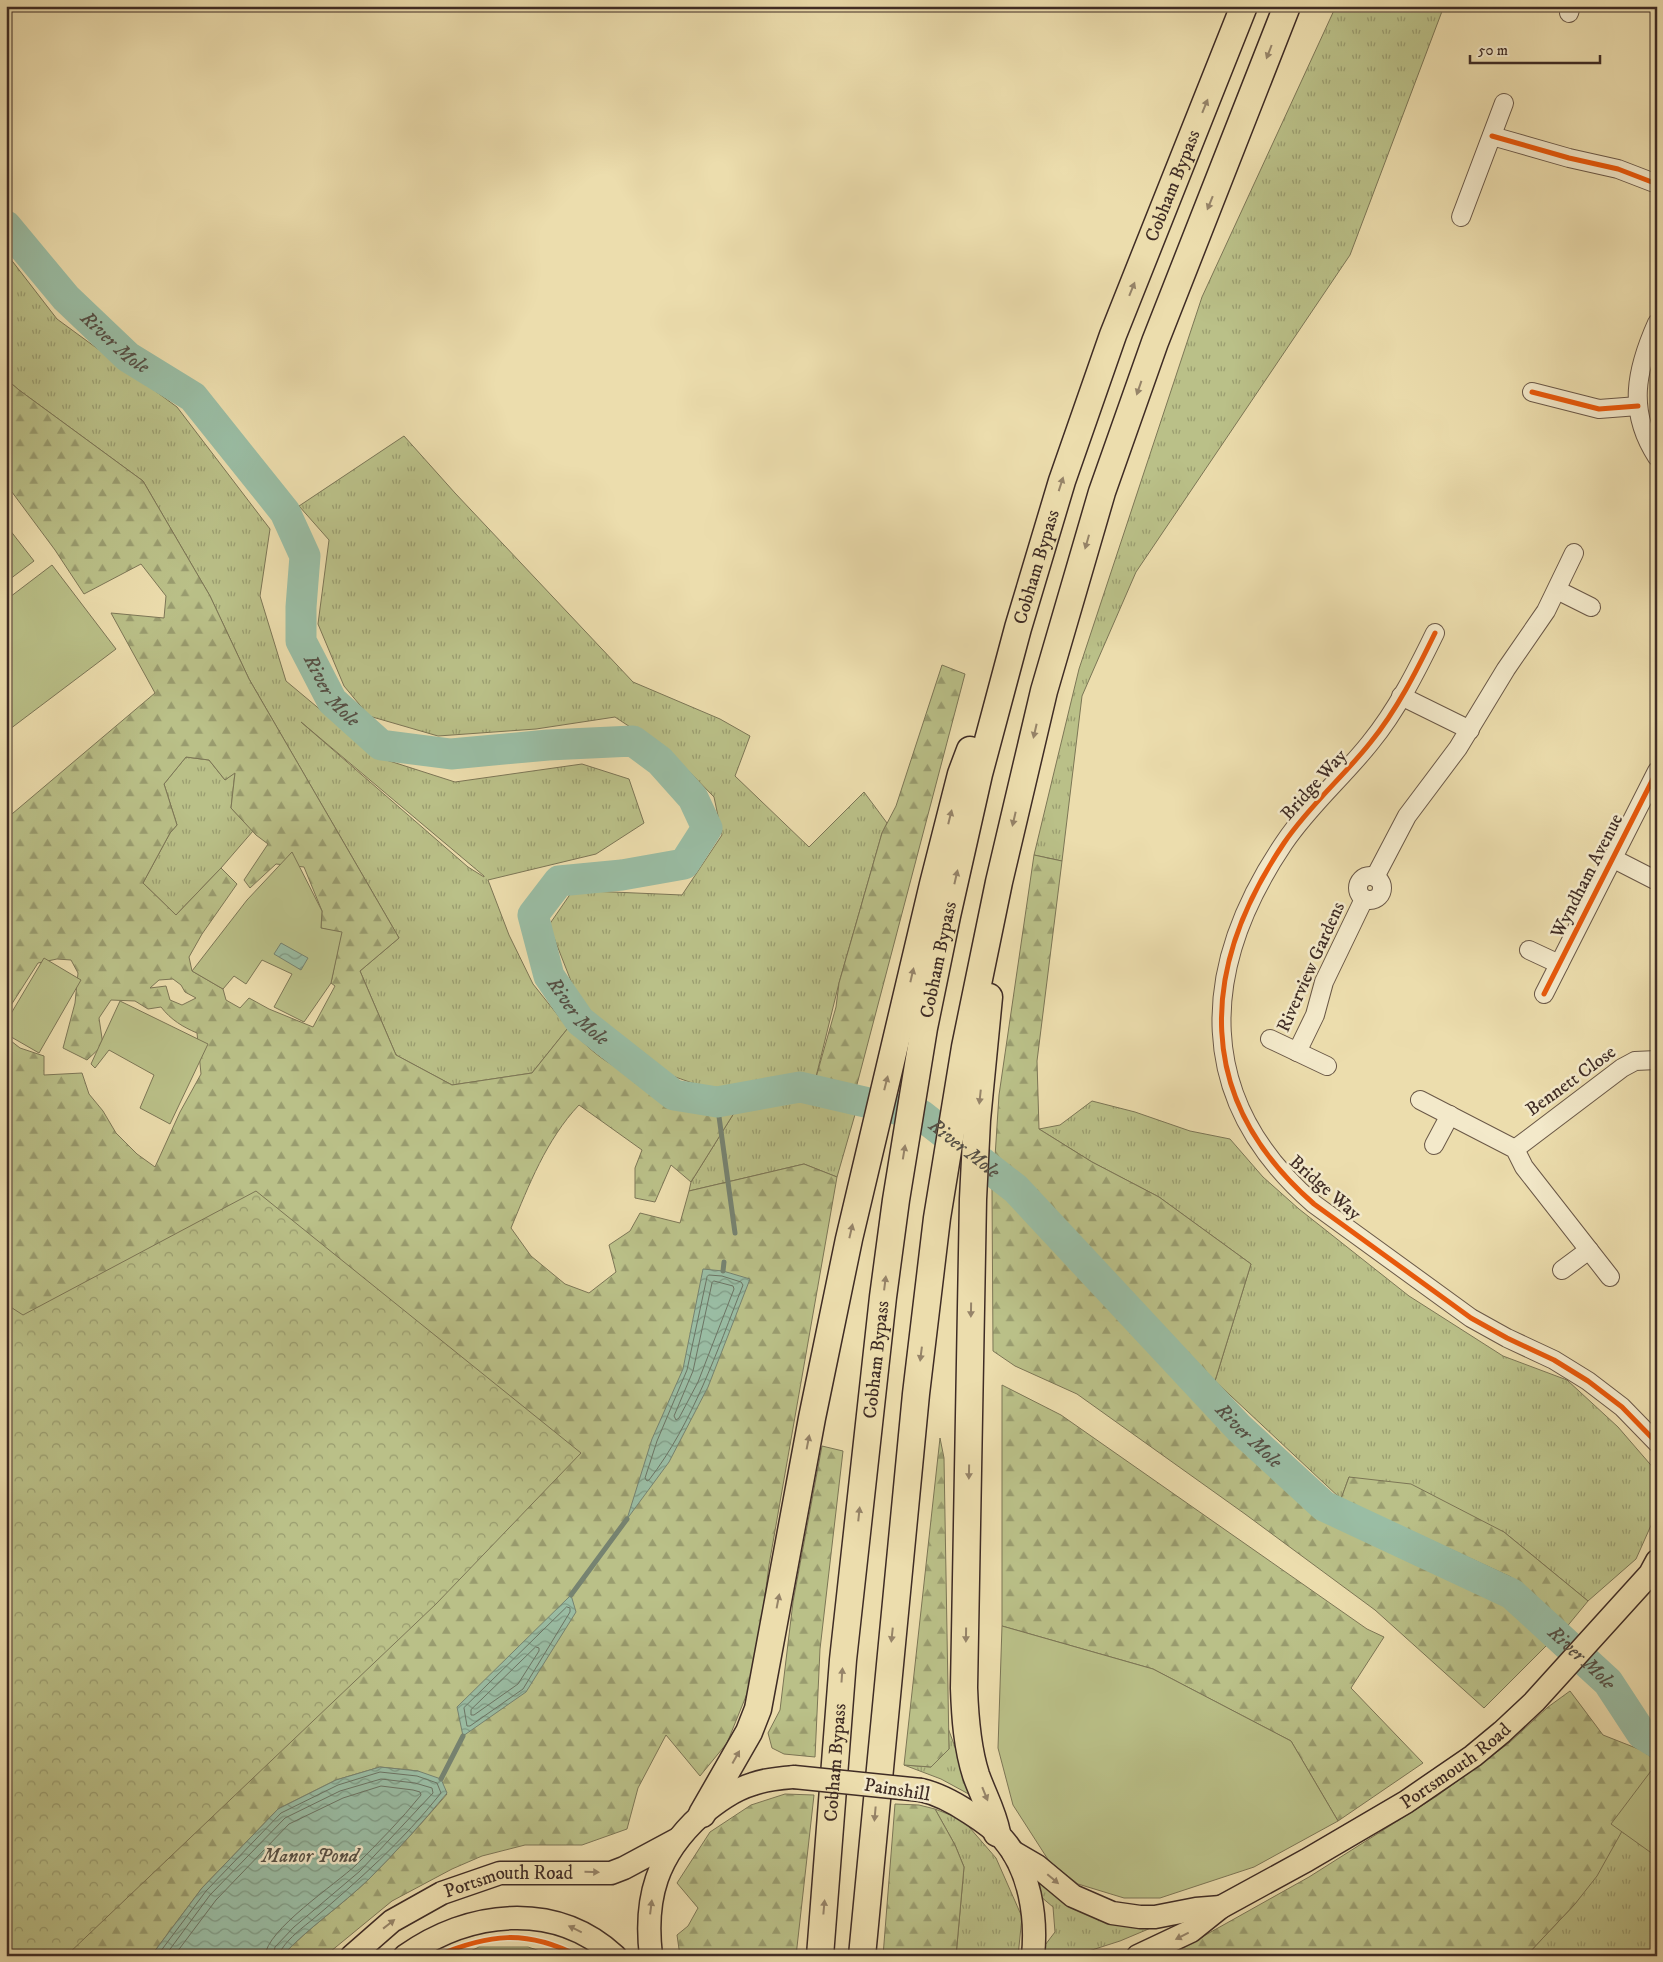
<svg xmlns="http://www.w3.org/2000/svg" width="1663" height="1962" viewBox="0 0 1663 1962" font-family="'IM FELL DW Pica',serif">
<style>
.grass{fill:url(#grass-tufts);stroke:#7c7656;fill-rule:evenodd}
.forest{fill:url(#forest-firs);stroke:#7c7656;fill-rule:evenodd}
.park{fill:url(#park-crowns);stroke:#7c7656}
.garden{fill:#bac088;stroke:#7c7656}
.water{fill:url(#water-waves);stroke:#768371}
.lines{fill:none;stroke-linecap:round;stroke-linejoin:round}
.shore{stroke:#6c7464;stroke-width:1}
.stream{stroke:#768371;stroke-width:5}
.river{stroke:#9abda4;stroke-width:31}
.minor-casing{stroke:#6a5847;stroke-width:20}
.major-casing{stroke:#3f2c25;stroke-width:25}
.highway-casing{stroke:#3f2c25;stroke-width:29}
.minor{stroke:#f3e9ca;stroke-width:18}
.major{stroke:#ecddad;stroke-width:22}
.highway{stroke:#ecddad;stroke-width:26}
.major-bridge-casing{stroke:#3f2c25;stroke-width:25;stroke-linecap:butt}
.major-bridge{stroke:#ecddad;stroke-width:22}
.cycleway-casing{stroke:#f3e9ca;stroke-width:8}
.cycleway{stroke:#e8590c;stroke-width:5}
.oneway{fill:#968469}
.labels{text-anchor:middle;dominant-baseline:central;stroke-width:5;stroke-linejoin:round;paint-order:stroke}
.street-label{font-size:19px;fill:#3f2c25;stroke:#f3e9ca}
.water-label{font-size:20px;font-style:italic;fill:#565045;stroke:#f3e9ca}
</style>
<defs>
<pattern id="grass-tufts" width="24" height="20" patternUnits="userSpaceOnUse" patternTransform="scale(1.25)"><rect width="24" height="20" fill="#bac088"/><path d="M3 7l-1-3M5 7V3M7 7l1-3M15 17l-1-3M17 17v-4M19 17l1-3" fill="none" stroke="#999c6f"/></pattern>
<pattern id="forest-firs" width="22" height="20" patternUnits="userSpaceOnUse" patternTransform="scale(1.25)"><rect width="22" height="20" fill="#bac088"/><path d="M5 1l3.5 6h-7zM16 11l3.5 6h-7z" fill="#999c6f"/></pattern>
<pattern id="park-crowns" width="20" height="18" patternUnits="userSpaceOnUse" patternTransform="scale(1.25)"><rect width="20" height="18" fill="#bac088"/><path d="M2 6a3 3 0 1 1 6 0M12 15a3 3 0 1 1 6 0" fill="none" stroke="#999c6f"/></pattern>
<pattern id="water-waves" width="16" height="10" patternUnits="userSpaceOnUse" patternTransform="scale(1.25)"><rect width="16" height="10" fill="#9abda4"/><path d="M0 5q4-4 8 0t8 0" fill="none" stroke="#7f9a85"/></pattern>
</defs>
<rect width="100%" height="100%" fill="#ecddad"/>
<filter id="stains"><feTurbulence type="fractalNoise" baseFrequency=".004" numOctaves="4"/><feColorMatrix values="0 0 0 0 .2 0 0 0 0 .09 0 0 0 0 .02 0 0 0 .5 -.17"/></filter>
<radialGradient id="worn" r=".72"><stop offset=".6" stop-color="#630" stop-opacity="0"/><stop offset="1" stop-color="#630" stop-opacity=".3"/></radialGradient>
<!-- grass -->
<g class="grass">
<path d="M 1336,6 L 1444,6 L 1350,255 L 1136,572 L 1082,696 L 1062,861 L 1034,855 L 1079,669 L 1202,297 Z"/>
<path d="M 6,253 L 57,319 L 177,407 L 270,529 L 260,596 L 286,681 L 377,757 L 455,782 L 582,764 L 629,779 L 644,823 L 596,854 L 488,880 L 509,935 L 533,984 L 568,1028 L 532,1073 L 452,1085 L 396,1055 L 360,971 L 399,938 L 249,679 L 210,596 L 143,481 L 19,390 L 6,379 ZM 301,722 L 484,876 L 484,877 L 468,867 Z"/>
<path d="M 404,436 L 455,493 L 633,682 L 720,719 L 750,736 L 735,776 L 809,847 L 864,792 L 887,823 L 882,833 L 839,983 L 815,1081 L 776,1081 L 715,1091 L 664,1073 L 580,1004 L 549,925 L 571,893 L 589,891 L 682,895 L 722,835 L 714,797 L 674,756 L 615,717 L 536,729 L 438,736 L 369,716 L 344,686 L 318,624 L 329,540 L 299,506 Z"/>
<path d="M 186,757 L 209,760 L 225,780 L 235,772 L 231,808 L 253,831 L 221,868 L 176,915 L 143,883 L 170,833 L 177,825 L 164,784 Z"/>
<path d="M 798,1096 L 856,1111 L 837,1177 L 804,1164 L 689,1191 L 691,1182 L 734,1113 Z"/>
<path d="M 1092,1101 L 1135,1112 L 1190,1131 L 1230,1139 L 1263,1177 L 1299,1209 L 1409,1296 L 1503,1356 L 1567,1380 L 1618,1427 L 1656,1471 L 1657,1512 L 1636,1559 L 1588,1601 L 1504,1532 L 1349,1477 L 1341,1499 L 1215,1381 L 1251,1264 L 1159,1197 L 1092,1162 L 1039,1129 L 1060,1125 Z"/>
<path d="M 948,1728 L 962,1766 L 976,1798 L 941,1779 L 904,1765 L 931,1767 L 949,1749 Z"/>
<path d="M 1637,1806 L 1657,1822 L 1657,1956 L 1526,1956 L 1575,1904 Z"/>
<path d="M 935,1809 L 963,1820 L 996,1858 L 1022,1917 L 1018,1956 L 956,1956 L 964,1867 L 955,1845 Z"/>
<path d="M 1036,1877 L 1158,1925 L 1120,1941 L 1073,1956 L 1040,1956 L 1042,1949 L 1055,1932 L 1053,1907 L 1040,1896 Z"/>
</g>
<!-- forest -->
<g class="forest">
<path d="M 6,379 L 19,390 L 143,481 L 210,596 L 249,679 L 399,938 L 360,971 L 396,1055 L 452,1085 L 532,1073 L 568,1028 C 580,1039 592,1052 606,1061 C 644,1086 688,1111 734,1113 L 691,1182 L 671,1165 L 655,1202 L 635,1198 L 635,1168 L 642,1150 L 579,1105 C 546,1140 529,1185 511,1228 L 531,1256 L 565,1284 L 589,1293 L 616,1272 L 609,1245 L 630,1231 L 640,1213 L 680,1223 L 689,1191 L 804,1164 L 837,1177 L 769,1565 L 755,1674 L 727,1743 L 700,1776 L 666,1735 L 638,1788 L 627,1829 L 582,1845 L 525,1845 L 482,1856 L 452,1869 L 392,1901 L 325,1956 L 282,1956 C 309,1927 341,1906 369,1879 C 396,1852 422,1823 447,1794 L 418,1771 L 380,1767 L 336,1780 L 278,1809 L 202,1888 L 151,1956 L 6,1956 L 6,1037 L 20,1048 L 44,1056 L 44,1075 L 82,1073 L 89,1094 L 103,1111 L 116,1133 L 137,1154 L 155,1167 L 180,1112 L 201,1074 L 197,1033 C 183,1027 171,1020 161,1007 L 148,1009 L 135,1001 L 111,1000 L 99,1018 L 103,1045 L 87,1060 L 63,1048 L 75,1003 L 78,973 L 71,960 L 57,959 L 38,963 L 6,1013 L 6,819 L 155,693 L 111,613 L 164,618 L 166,596 L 141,564 L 84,594 L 55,550 L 6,484 ZM 186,757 L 209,760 L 225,780 L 235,773 L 231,808 L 256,835 L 268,844 L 244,880 L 250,888 L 276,864 L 304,867 L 322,911 L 321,928 L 341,933 L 331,983 L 335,986 L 313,1027 L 269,1009 L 249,998 L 240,1008 L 226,1000 L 223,989 L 192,971 L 189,957 L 202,934 L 237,884 L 221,868 L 176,915 L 143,883 L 170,833 L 177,825 L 164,784 ZM 173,979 L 181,985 L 185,992 L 196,998 L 182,1005 L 170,1000 L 166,986 L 150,988 L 159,980 Z"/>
<path d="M 942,665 L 965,674 L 855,1092 L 815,1081 L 836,1007 L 839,983 L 882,833 L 896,806 Z"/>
<path d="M 1034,855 L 1062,861 L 1037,1061 L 1039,1129 L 1092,1162 L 1159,1197 L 1251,1264 L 1215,1381 L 1036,1194 L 995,1157 L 999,1095 Z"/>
<path d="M 992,1186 L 1010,1199 L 1257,1464 L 1326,1521 L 1503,1604 L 1547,1645 L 1484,1708 L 1375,1610 L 1245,1514 L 1077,1394 L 1015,1366 L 993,1351 Z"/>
<path d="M 1002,1385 L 1061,1415 L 1367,1629 L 1384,1637 L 1351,1688 L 1423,1763 L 1338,1821 L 1291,1741 L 1153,1669 L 1002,1626 Z"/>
<path d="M 940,1438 L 944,1458 L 949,1749 L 931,1767 L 904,1765 Z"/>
<path d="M 822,1446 L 843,1451 L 820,1649 L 815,1757 L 784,1754 L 772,1748 L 768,1733 L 780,1710 L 793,1602 Z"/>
<path d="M 1349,1477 L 1411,1484 L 1504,1532 L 1588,1601 L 1565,1629 L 1511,1577 L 1341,1499 Z"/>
<path d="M 1570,1691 L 1603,1735 L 1641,1750 L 1657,1761 L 1657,1822 L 1636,1806 L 1597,1876 L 1575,1904 L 1526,1956 L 1258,1956 C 1253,1951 1241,1952 1235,1956 L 1168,1956 L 1309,1877 L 1437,1796 L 1509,1743 L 1548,1707 Z"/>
<path d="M 785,1794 L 814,1795 L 796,1956 L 680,1956 L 677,1935 L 688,1926 L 698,1908 L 677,1883 L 710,1832 L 751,1805 Z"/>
<path d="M 895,1804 L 919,1805 L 935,1809 L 955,1845 L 964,1867 L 956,1956 L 883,1956 Z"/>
<path d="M 479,1947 L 528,1947 L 555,1956 L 460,1956 Z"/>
</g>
<!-- park -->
<path class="park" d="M 256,1191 L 581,1453 L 436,1604 L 66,1956 L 6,1956 L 6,1304 L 23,1315 Z"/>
<!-- garden -->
<g class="garden">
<path d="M 6,525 L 34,561 L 6,582 Z"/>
<path d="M 52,565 L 116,649 L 6,732 L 6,600 Z"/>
<path d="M 292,852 L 322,911 L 321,928 L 342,932 L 331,983 L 304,1022 L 274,1007 L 292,974 L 262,960 L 246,984 L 234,976 L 223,989 L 192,971 L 247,900 Z"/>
<path d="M 44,958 L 81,980 L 39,1053 L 6,1034 L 6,1022 Z"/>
<path d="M 120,1001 L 208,1044 L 170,1124 L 140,1108 L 154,1075 L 109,1050 L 95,1068 L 91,1064 Z"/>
<path d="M 1002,1626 L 1153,1669 L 1291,1741 L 1338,1821 L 1254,1867 L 1160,1898 L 1124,1898 L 1078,1884 L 1049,1861 L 1013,1805 L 998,1748 Z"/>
<path d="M 1657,1763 L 1657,1857 L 1611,1824 Z"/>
</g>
<!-- water -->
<g class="water">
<path d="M 281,943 L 308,958 L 301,970 L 274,954 Z"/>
<path d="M 703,1269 L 723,1271 L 750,1279 L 708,1387 L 669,1462 L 627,1519 L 652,1439 L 683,1369 Z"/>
<path d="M 571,1595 L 576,1612 L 526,1692 L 463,1736 L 457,1707 Z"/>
<path d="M 380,1767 L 418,1771 L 441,1779 L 447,1793 C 422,1823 396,1852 369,1879 C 341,1906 309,1927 282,1956 L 151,1956 L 202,1888 L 278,1809 L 336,1780 Z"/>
</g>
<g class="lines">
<!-- shore -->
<g class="shore">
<path d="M 709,1275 L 722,1276 L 741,1282 L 743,1285 C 717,1351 693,1423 649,1480 L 647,1481 L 645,1478 L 657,1441 L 687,1370 L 707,1277 Z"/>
<path d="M 714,1281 L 733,1286 L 734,1289 L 698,1382 L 679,1418 L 676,1420 L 674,1416 L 693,1371 L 712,1283 Z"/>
<path d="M 567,1607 L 570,1608 L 570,1612 L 523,1689 L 470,1726 L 467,1726 L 464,1708 Z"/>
<path d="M 536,1647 L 539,1648 L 539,1651 L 518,1684 L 474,1715 L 471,1715 L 471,1710 Z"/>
<path d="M 157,1956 L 206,1891 L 281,1813 L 338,1785 L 380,1772 L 417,1776 L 437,1783 L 441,1793 C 403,1841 358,1881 312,1920 C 303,1927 280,1945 279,1956"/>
<path d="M 165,1956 L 210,1895 L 285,1818 L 340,1791 L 381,1779 L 415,1783 L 432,1788 L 433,1793 L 360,1871 L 294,1927 L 275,1947 L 273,1956"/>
<path d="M 174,1956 L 216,1900 L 289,1824 L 343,1798 L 381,1786 L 413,1790 L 420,1792 L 421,1795 C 401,1820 378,1843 356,1865 C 336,1884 266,1930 265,1956"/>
</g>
<!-- stream -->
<g class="stream">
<path d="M 717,1102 L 735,1233"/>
<path d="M 723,1271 L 724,1262"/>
<path d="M 571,1595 L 627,1519"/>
<path d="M 441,1779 L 463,1736"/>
</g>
<!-- river -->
<path class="river" id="s1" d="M 6,226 L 66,298 L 128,357 L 193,397 L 285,512 L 305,556 L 301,607 L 301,641 L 332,701 L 381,745 L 451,754 L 548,745 L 633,741 L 660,761 L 693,798 L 707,828 L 684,864 L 622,875 L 559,881 L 533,915 L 549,976 L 580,1021 L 674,1095 L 717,1102 L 800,1087 L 921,1115 L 1016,1189 L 1239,1428 L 1324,1506 L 1512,1594 L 1608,1682 L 1642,1734 L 1657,1743"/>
<!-- minor casing -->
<g class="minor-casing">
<g id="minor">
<path d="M 1569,13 L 1571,6"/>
<path d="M 1492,136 L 1569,158 L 1618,169 L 1657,184"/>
<path d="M 1461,217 L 1504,103"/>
<path d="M 1657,323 C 1636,370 1627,411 1657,457"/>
<path d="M 1532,392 L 1599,409 L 1638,406"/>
<path d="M 1557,590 L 1591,607"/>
<path d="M 1435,633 C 1417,670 1397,710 1370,743 C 1343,777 1309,806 1284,843 C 1199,969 1193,1099 1314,1204 L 1471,1318 L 1507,1338 L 1554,1360 L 1588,1381 L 1622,1407 L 1657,1443"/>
<path d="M 1401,696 L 1470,730"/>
<path d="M 1612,858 L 1657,881"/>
<circle cx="1370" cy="888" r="12"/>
<path d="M 1375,877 L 1407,816 L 1458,748 L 1506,669 L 1546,611 L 1574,553"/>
<path d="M 1529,950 L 1559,964"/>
<path d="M 1544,994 L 1657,771"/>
<path d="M 1270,1039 L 1327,1066"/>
<path d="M 1297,1052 L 1315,1015 L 1324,982 L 1364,899"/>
<path d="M 1420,1100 L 1515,1149 L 1524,1167 L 1610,1277"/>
<path d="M 1434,1145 L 1450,1115"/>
<path d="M 1515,1149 L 1622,1068 L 1635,1061 L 1657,1060"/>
<path d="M 1562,1270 L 1589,1250"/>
</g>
</g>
<!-- major casing -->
<g class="major-casing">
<g id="major">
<path d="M 921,1790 C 939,1794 955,1803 970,1813 C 981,1820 994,1829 1003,1839 C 1030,1870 1037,1917 1033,1956"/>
<path d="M 1013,1852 L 1037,1866 L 1073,1896 L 1112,1913 L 1140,1917 L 1155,1917 L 1196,1909 L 1221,1907"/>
<path id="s2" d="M 352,1956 L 392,1921 L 442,1893 L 500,1873 L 611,1873 L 624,1868 L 678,1839"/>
<path d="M 405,1956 C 468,1911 554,1900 615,1956"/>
<path d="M 651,1956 C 644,1898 657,1855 701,1815 C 717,1802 733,1790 753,1784 C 766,1779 781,1778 794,1777"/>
<path id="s3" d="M 1138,1956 L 1191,1931 L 1221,1907 L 1307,1860 L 1406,1802 L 1473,1756 L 1502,1732 L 1534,1702 L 1650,1574 L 1657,1561"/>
</g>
</g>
<!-- highway casing -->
<g class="highway-casing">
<g id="highway">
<path d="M 989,997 L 977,1120 L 973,1199 L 964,1688 C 965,1717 967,1747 976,1775 C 983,1795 993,1812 997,1833"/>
<path d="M 702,1814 L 749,1732 L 758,1709 L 812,1418 L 849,1239 L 933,884 L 961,774 L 970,750"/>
<path id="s4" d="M 820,1956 L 843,1660 L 883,1297 L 896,1200 L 924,1028 L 947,916 L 979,774 L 1018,628 L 1062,481 L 1113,335 L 1244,6"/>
<path d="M 862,1956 L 916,1394 L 937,1218 L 965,1047 L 999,882 L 1044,691 L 1102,492 L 1155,342 L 1287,6"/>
</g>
</g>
<!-- minor -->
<use href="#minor" class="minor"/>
<!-- major -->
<use href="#major" class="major"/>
<!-- highway -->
<use href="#highway" class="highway"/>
<!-- major-bridge casing -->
<g class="major-bridge-casing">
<path id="major-bridge" d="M 794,1777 L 921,1790"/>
</g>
<!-- major-bridge -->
<use href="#major-bridge" class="major-bridge"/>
<!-- cycleway casing -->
<g class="cycleway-casing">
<g id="cycleway">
<path d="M 1492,136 L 1569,158 L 1618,169 L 1657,184"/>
<path d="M 1532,392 L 1599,409 L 1638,406"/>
<path d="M 1435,633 C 1417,670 1397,710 1370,743 C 1343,777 1309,806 1284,843 C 1199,969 1193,1099 1314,1204 L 1471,1318 L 1507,1338 L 1554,1360 L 1588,1381 L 1622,1407 L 1657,1443"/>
<path d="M 1544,994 L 1657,771"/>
<path d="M 436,1956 C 489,1934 526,1929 578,1956"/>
</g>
</g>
<!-- cycleway -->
<use href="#cycleway" class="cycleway"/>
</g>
<!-- one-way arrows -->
<defs><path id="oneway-solid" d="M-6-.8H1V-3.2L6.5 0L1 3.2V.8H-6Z" transform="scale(1.25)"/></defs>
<g class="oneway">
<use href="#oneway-solid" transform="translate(1269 52) rotate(111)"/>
<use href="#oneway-solid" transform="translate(1205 106) rotate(-68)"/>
<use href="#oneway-solid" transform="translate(1210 203) rotate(112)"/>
<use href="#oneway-solid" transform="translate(1132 289) rotate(-68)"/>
<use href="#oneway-solid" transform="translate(1139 388) rotate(109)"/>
<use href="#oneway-solid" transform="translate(1061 484) rotate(-72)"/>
<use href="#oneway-solid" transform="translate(1087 542) rotate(106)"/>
<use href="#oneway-solid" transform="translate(1035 731) rotate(103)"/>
<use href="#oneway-solid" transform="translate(950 817) rotate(-76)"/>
<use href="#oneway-solid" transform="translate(1014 819) rotate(103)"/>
<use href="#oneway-solid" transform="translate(956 877) rotate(-77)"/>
<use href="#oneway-solid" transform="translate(912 975) rotate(-77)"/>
<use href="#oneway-solid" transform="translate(886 1083) rotate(-76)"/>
<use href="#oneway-solid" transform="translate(980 1097) rotate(96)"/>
<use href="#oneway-solid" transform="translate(904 1152) rotate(-81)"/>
<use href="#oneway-solid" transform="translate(851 1231) rotate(-77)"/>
<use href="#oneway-solid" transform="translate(885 1283) rotate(-83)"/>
<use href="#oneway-solid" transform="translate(971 1310) rotate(91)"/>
<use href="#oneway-solid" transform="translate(921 1354) rotate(97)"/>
<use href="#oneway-solid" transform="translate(808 1442) rotate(-79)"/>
<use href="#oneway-solid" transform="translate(969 1472) rotate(91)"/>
<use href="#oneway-solid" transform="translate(859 1514) rotate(-84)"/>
<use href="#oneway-solid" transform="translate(778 1601) rotate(-79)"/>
<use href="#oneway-solid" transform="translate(892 1635) rotate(96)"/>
<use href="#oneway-solid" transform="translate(966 1635) rotate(91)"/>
<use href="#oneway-solid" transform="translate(842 1675) rotate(-86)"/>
<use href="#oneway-solid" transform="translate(736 1757) rotate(-61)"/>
<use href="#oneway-solid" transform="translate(985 1794) rotate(68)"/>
<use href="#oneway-solid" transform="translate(875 1814) rotate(95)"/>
<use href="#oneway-solid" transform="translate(592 1872) rotate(1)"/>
<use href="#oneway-solid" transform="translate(1053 1879) rotate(40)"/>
<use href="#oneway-solid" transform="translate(651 1907) rotate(-83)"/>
<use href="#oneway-solid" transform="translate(824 1907) rotate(-85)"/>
<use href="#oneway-solid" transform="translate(389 1924) rotate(-38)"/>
<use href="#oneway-solid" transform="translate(575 1929) rotate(-154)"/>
<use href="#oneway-solid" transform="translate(1182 1936) rotate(153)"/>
</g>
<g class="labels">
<!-- street labels -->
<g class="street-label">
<text stroke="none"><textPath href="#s4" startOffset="1814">Cobham Bypass</textPath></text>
<text stroke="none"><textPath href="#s4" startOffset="1409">Cobham Bypass</textPath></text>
<text transform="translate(1314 785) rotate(-48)">Bridge Way</text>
<text transform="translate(1587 876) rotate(-63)">Wyndham Avenue</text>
<text stroke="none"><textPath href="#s4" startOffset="1004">Cobham Bypass</textPath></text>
<text transform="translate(1311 967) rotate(-66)">Riverview Gardens</text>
<text transform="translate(1571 1081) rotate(-36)">Bennett Close</text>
<text transform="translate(1325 1188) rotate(41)">Bridge Way</text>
<text stroke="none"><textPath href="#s4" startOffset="599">Cobham Bypass</textPath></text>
<text stroke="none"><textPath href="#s4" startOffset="194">Cobham Bypass</textPath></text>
<text stroke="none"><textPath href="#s3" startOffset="371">Portsmouth Road</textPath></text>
<text transform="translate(897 1790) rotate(9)">Painshill</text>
<text stroke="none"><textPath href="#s2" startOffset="179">Portsmouth Road</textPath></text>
</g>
<!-- water labels -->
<g class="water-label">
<text stroke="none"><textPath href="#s1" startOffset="160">River Mole</textPath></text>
<text stroke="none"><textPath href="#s1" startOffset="595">River Mole</textPath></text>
<text stroke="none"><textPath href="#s1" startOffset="1360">River Mole</textPath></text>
<text stroke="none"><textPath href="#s1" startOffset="1795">River Mole</textPath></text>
<text stroke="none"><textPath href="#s1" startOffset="2200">River Mole</textPath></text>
<text stroke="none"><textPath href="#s1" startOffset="2605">River Mole</textPath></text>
<text x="310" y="1856">Manor Pond</text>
</g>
</g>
<!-- margin -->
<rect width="1663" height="1962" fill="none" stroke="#ecddad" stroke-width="25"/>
<rect x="8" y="8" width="1648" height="1947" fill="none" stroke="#3f2c25" stroke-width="2.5"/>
<rect x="12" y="12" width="1638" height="1937" fill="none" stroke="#3f2c25"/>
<!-- scale -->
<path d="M1470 55v8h130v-8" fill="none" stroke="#3f2c25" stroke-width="2.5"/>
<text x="1478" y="55" font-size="15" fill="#3f2c25" stroke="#f3e9ca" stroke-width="4" paint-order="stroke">50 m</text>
<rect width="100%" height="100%" filter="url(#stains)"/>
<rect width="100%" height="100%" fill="url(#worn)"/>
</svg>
